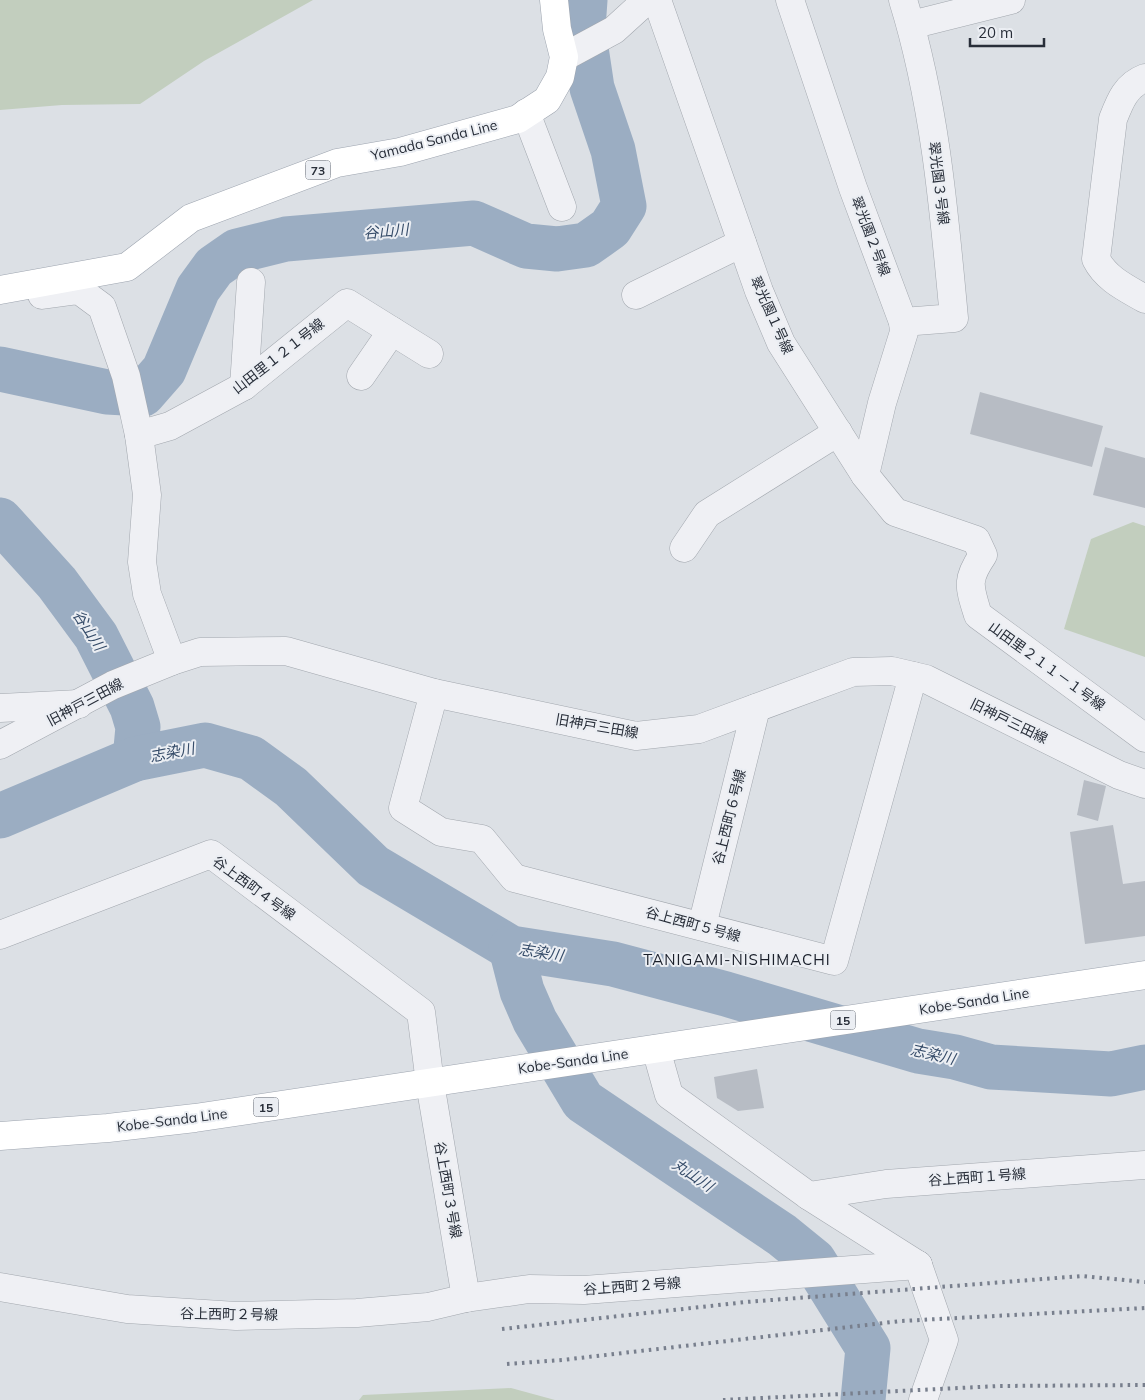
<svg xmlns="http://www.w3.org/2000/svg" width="1145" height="1400" viewBox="0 0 1145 1400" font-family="Mulish,'Noto Sans JP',sans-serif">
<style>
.green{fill:#c2cebe}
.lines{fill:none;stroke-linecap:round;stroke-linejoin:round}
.river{stroke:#9badc2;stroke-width:45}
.building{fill:#b7bcc4}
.minor-casing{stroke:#a2a7ae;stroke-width:29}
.tertiary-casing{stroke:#a2a7ae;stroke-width:29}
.primary-casing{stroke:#9da4af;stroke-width:29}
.minor{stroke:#eff0f4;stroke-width:28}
.tertiary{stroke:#eff0f4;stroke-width:28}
.primary{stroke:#fff;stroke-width:28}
.rail{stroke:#787f8d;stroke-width:4;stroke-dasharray:2.5 5;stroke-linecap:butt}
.labels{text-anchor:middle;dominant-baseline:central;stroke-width:4;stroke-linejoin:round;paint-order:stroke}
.shield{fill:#ebeef3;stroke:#626871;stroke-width:1}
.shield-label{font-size:12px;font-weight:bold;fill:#282e39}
.street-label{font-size:14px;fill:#282e39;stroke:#ebeef3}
.water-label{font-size:15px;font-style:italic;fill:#364c69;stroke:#ebeef3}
.neighbourhood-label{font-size:15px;letter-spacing:1px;fill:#1a1f2a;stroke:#ebeef3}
</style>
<rect width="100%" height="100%" fill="#dce0e5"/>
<!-- green -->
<g class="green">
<path d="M 0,0 L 313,0 L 204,61 L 140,104 L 62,105 L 0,110 Z"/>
<path d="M 1133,522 L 1145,526 L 1145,657 L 1064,629 L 1091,539 Z"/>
<path d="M 511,1388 L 555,1400 L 359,1400 L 363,1395 Z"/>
</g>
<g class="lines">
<!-- river -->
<g class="river">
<path d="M 0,369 L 107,392 L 143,394 L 164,370 L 198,289 L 214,267 L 237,251 L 286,239 L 474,223 L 526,246 L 557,249 L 586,245 L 610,228 L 624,206 L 613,150 L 592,88 L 583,28 L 585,0"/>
<path d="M 0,520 L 57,583 L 96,636 L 132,707 L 138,727 L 135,759"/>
<path d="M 0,816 L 135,759 L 205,745 L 251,758 L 291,787 L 373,866 L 511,948 L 613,964 L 726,994 L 918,1051 L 955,1057 L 991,1067 L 1111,1074 L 1145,1067"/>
<path d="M 511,948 L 522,991 L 535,1021 L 583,1101 L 782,1235 L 814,1261 L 868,1348 L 863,1400"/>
</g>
</g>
<!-- building -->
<g class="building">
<path d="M 980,392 L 1103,426 L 1092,467 L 970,434 Z"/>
<path d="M 1105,447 L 1145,458 L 1145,508 L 1093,495 Z"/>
<path d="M 1084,780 L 1106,786 L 1098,821 L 1077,815 Z"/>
<path d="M 1113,825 L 1123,884 L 1145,881 L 1145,936 L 1085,944 L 1070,832 Z"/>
<path d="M 757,1069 L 764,1108 L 738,1111 L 717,1098 L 714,1077 Z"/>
</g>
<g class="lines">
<!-- minor casing -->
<g class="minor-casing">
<g id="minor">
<path d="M 657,0 L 759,291 L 781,343 L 865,475 L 895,512 L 976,540 L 983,555 C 966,580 969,586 978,615 L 1145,738"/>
<path d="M 790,0 L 853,188 L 903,322 L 904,332 L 882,403 L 865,475"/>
<path d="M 911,25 L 1011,0"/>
<path d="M 564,57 L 614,30 L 647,0"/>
<path d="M 1145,78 C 1126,85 1120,101 1113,119 L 1096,259 C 1106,279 1126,288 1145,299"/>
<path d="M 526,113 L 562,207"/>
<path d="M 42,295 L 79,290 L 102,307 L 126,376 L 139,435"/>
<path d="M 636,295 L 742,243"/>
<path d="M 903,322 L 954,318 C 944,211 935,103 903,0"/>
<path d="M 361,376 L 392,331"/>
<path d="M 244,386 L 251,282"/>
<path d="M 684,548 L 707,514 L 838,432"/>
<path d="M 172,661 L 147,594 L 142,562 L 147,495 L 139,435 L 170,426 L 244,386 L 347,303 L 429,354"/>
<path d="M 434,693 L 403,808 L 441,832 L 482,839 L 514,878 L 834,961 L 913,676"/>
<path d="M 0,708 L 79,704"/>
<path d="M 702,926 L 756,708"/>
<path d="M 0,935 L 211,854 L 421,1012 L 430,1083 L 466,1298"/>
<path d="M 656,1049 L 669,1095 L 809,1196 L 918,1265"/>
<path d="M 809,1196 L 886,1184 L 1145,1165"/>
<path d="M 918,1265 L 944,1340 L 923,1400"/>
<path d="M 0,1287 L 127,1309 L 236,1316 L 357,1313 L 428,1307 L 466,1298 L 529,1289 L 584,1290 L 918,1265"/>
</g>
</g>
<!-- tertiary casing -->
<g class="tertiary-casing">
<path id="tertiary" d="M 0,745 L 113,685 L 172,661 L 200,652 L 286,651 L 434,693 L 636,736 L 699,729 L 853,672 L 892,671 L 926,679 L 1119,775 L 1145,784"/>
</g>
<!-- primary casing -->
<g class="primary-casing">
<g id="primary">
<path d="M 0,290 L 127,267 L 191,218 L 337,163 L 400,152 L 518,119 L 547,100 L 560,77 L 564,57 L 557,29 L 554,0"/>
<path d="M 0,1136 L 108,1128 L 195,1118 L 1145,975"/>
</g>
</g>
<!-- minor -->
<use href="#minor" class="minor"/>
<!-- tertiary -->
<use href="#tertiary" class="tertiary"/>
<!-- primary -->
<use href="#primary" class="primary"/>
<!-- rail -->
<g class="rail">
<path d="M 502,1329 L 746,1302 L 1082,1276 L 1145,1282"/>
<path d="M 507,1364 L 562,1360 L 901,1321 L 1145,1308"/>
<path d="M 723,1400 L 998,1386 L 1145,1385"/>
</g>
</g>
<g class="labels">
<!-- shield labels -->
<g class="shield">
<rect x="305.5" y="160.5" width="25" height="19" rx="4"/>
<rect x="830.5" y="1010.5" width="25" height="19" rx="4"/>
<rect x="253.5" y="1097.5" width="25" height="19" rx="4"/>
</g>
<g class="shield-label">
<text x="318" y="170">73</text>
<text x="843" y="1020">15</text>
<text x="266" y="1107">15</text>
</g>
<!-- street labels -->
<g class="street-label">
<text transform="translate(434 140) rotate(-14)">Yamada Sanda Line</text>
<text transform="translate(939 183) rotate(83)">翠光園３号線</text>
<text transform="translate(871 236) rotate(69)">翠光園２号線</text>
<text transform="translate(772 315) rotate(66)">翠光園１号線</text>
<text transform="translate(278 356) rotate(-38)">山田里１２１号線</text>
<text transform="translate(1047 666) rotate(36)">山田里２１１－１号線</text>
<text transform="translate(85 702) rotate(-28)">旧神戸三田線</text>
<text transform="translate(1009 721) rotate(26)">旧神戸三田線</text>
<text transform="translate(597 726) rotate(10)">旧神戸三田線</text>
<text transform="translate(729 817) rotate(-76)">谷上西町６号線</text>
<text transform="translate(254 888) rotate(36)">谷上西町４号線</text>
<text transform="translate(693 924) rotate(15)">谷上西町５号線</text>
<text transform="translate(974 1001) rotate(-9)">Kobe-Sanda Line</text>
<text transform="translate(573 1061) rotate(-8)">Kobe-Sanda Line</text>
<text transform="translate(172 1120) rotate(-7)">Kobe-Sanda Line</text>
<text transform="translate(977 1177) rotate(-4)">谷上西町１号線</text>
<text transform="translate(448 1190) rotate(80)">谷上西町３号線</text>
<text transform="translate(632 1286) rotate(-4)">谷上西町２号線</text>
<text transform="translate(229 1314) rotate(1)">谷上西町２号線</text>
</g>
<!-- water labels -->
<g class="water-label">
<text transform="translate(386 231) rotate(-5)">谷山川</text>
<text transform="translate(89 630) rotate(57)">谷山川</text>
<text transform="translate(172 752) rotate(-11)">志染川</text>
<text transform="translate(541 952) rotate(9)">志染川</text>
<text transform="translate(933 1054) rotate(13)">志染川</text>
<text transform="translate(693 1175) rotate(34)">丸山川</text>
</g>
<!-- neighbourhood labels -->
<g class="neighbourhood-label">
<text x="737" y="959">TANIGAMI-NISHIMACHI</text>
</g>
</g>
<!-- scale -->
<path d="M970 38v8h74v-8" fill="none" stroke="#282e39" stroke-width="2.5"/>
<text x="978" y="38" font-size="15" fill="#282e39" stroke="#ebeef3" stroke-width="4" paint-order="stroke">20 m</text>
</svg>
